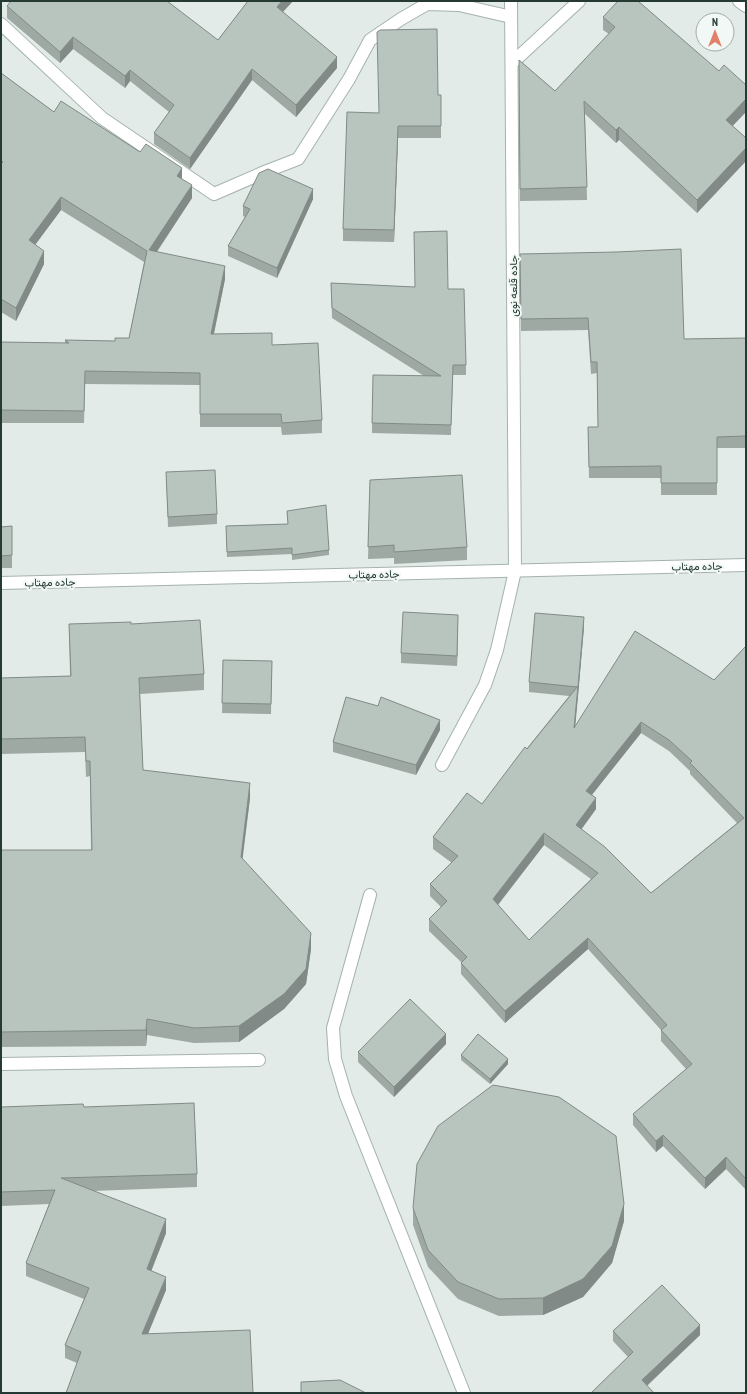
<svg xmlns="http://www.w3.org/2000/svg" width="747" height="1394" viewBox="0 0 747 1394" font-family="'PT Sans Narrow',Vazirmatn,sans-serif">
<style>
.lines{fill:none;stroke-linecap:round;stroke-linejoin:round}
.minor-casing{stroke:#a5b2ad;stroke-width:14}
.minor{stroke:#fff;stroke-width:12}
.wall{fill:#9ea9a4;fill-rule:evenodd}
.shaded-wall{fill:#818a86}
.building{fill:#b8c5bf;stroke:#818a86;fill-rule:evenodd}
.labels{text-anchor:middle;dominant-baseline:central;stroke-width:4;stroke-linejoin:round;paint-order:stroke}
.street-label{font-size:11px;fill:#243a33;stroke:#f2f8f5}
</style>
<rect width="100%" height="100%" fill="#e2ebe7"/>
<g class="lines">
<!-- minor casing -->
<g class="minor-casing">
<g id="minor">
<path d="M 739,1 L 746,6"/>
<path d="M 1,24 L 102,118 L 214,194 L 267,171 L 298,159 L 349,79 L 370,40 L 401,19 L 427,4 L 459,5 L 511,17"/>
<path d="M 512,63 L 579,1"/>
<path d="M 1,583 L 746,565"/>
<path d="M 442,765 L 485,685 L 497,650 L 515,571 L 511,1"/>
<path d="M 370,895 L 333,1028 L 335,1059 L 346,1096 L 464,1393"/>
<path d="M 1,1064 L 259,1060"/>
</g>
</g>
<!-- minor -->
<use href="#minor" class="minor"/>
</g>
<!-- wall -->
<g class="wall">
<path d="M 248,1 L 293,1 L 283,12 L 337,68 L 296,117 L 252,80 L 190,169 L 154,144 L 154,133 L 169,112 L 130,81 L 125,88 L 73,49 L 60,63 L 7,18 L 7,6 L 218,40 Z"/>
<path d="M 603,17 L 733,126 L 746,138 L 746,161 L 697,213 L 619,140 L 616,143 L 585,114 L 587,200 L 520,201 L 519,60 L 555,91 L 609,34 L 603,30 Z"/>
<path d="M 1,73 L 54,112 L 140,152 L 182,179 L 192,198 L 157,252 L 225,279 L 214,334 L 272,345 L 322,420 L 322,433 L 282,435 L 281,427 L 200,427 L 200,385 L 85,384 L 84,423 L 1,423 L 1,342 L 65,343 L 65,340 L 115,341 L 129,338 L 144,262 L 61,210 L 35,245 L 44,264 L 16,321 L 1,312 Z"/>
<path d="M 441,95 L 441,138 L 398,138 L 394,242 L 343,241 L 343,229 L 378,113 Z"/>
<path d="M 313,199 L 277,278 L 228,256 L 228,246 L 245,217 L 243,216 L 243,206 Z"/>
<path d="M 520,254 L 684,339 L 746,338 L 746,448 L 717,448 L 717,495 L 661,495 L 661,478 L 589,478 L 588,427 L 598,427 L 597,373 L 591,374 L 588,330 L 521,331 Z"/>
<path d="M 331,283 L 448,289 L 466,365 L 466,375 L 453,375 L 451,435 L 372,433 L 372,423 L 424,376 L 332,318 Z"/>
<path d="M 166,472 L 217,514 L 217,524 L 168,527 Z"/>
<path d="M 370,480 L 467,547 L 467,560 L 394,564 L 394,558 L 368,559 Z"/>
<path d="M 287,511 L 329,550 L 329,555 L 292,560 L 292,554 L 227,557 L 226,526 L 288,524 Z"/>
<path d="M 12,526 L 12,568 L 1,568 L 1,527 Z"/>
<path d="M 69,624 L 131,624 L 204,674 L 204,690 L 140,694 L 143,770 L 250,798 L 242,859 L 311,949 L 306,984 L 284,1009 L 239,1042 L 194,1043 L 147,1035 L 146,1046 L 1,1047 L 1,850 L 91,850 L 90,776 L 86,777 L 85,752 L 1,754 L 1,678 L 70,676 Z"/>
<path d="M 458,625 L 457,666 L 401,663 L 401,653 Z"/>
<path d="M 584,627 L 575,726 L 714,680 L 746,646 L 746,1190 L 726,1169 L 705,1189 L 663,1146 L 656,1152 L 633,1125 L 633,1114 L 686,1069 L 661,1041 L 661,1030 L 588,949 L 505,1023 L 461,974 L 461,962 L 429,931 L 429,919 L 441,907 L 430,896 L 430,884 L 452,863 L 433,849 L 433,837 L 482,804 L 569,696 L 529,692 L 529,682 ZM 641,733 L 669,751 L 690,771 L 690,774 L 737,823 L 651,893 L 581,829 L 596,809 L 592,795 ZM 544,845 L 591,879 L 529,940 L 498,905 Z"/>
<path d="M 223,660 L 272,661 L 271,714 L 222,713 Z"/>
<path d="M 378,706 L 440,730 L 416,775 L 333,752 L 333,742 Z"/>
<path d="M 446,1044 L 394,1097 L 358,1062 L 358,1052 Z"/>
<path d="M 461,1055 L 508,1064 L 490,1084 L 461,1060 Z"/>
<path d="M 1,1107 L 84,1107 L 197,1174 L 197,1187 L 93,1191 L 166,1233 L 151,1271 L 166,1290 L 148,1334 L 77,1363 L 65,1358 L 65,1345 L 84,1299 L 26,1276 L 26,1263 L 49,1204 L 1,1206 Z"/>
<path d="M 413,1208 L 624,1221 L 612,1263 L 583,1297 L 543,1315 L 499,1316 L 458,1299 L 428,1267 L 413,1225 Z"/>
<path d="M 613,1331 L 700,1335 L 647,1386 L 591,1393 L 628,1357 L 613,1341 Z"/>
</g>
<!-- shaded-wall -->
<g class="shaded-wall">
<path d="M 282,1 L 293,1 L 277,18 L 277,7 Z"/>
<path d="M 73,37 L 73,49 L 60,63 L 60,52 Z"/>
<path d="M 337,57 L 337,68 L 296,117 L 296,105 Z"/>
<path d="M 252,69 L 252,80 L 190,169 L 190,158 Z"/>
<path d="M 130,70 L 130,81 L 125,88 L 125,76 Z"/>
<path d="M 746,99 L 746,112 L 726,133 L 726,120 Z"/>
<path d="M 398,126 L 398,138 L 394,242 L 394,230 Z"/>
<path d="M 619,127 L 619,140 L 616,143 L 616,130 Z"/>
<path d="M 746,148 L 746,161 L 697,213 L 697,200 Z"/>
<path d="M 182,168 L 182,181 L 177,176 Z"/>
<path d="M 192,185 L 192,198 L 149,263 L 149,250 Z"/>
<path d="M 313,189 L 313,199 L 277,278 L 277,268 Z"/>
<path d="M 61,197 L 61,210 L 29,253 L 29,240 Z"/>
<path d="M 44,251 L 44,264 L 16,321 L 16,308 Z"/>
<path d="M 225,266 L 225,279 L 211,347 L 211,334 Z"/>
<path d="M 458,615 L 458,625 L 457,666 L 457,656 Z"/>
<path d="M 584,617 L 584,627 L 578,697 L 578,687 Z"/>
<path d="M 578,686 L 578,697 L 574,739 L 574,728 Z"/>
<path d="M 440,720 L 440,730 L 416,775 L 416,765 Z"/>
<path d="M 641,722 L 641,733 L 586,802 L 586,791 Z"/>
<path d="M 250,783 L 250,798 L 241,872 L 241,857 Z"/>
<path d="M 596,798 L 596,809 L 576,837 L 576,825 Z"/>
<path d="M 544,833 L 544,845 L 493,911 L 493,899 Z"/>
<path d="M 311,933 L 311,949 L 306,984 L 284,1009 L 239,1042 L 239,1026 Z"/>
<path d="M 588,938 L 588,949 L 505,1023 L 505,1011 Z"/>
<path d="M 147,1019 L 147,1035 L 146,1046 L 146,1030 Z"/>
<path d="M 446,1034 L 446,1044 L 394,1097 L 394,1087 Z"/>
<path d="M 508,1059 L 508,1064 L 490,1084 L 490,1079 Z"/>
<path d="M 663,1135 L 663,1146 L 656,1152 L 656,1141 Z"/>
<path d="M 726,1157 L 726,1169 L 705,1189 L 705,1178 Z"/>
<path d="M 624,1204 L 624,1221 L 612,1263 L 583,1297 L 543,1315 L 543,1298 Z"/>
<path d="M 166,1219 L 166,1233 L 147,1282 L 147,1269 Z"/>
<path d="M 166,1277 L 166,1290 L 142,1348 L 142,1334 Z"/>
<path d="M 700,1325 L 700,1335 L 642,1390 L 642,1380 Z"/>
</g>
<!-- building -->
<g class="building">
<path d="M 11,1 L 167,1 L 218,40 L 248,1 L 282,1 L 277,7 L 337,57 L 296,105 L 252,69 L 190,158 L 154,133 L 174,105 L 130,70 L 125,76 L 73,37 L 60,52 L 7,6 Z"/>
<path d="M 618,1 L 638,1 L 719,71 L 724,65 L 746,85 L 746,99 L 726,120 L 746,138 L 746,148 L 697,200 L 619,127 L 616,130 L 584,101 L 587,187 L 520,189 L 519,60 L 555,91 L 615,27 L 603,17 Z"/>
<path d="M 437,29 L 438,95 L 441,95 L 441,126 L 398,126 L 394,230 L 343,229 L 347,112 L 379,113 L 377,32 L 380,30 Z"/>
<path d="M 1,73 L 54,112 L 61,101 L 140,152 L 146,144 L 182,168 L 177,176 L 192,185 L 149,250 L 225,266 L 211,334 L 272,333 L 272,345 L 318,343 L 322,420 L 282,423 L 281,414 L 200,414 L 200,373 L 85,371 L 84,411 L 1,410 L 1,342 L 69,343 L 65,340 L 115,341 L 115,338 L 129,338 L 147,251 L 61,197 L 29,240 L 44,251 L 16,308 L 1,299 L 1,164 L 3,162 L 1,161 Z"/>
<path d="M 268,169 L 313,189 L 277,268 L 228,246 L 250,209 L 243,206 L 259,173 Z"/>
<path d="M 447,231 L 448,289 L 464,289 L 466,365 L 453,365 L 451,425 L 372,423 L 373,375 L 441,376 L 332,308 L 331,283 L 415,287 L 414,232 Z"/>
<path d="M 681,249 L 684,339 L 746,338 L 746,436 L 717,437 L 717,483 L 661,483 L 661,466 L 589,467 L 588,427 L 598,427 L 597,362 L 591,362 L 588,318 L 521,319 L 520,254 L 616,252 Z"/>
<path d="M 215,470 L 217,514 L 168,517 L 166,472 Z"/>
<path d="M 462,475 L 467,547 L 394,552 L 394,545 L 368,547 L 370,480 Z"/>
<path d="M 326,505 L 329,550 L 292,555 L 292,548 L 227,552 L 226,526 L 288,524 L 287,511 Z"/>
<path d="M 12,526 L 12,555 L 1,556 L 1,527 Z"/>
<path d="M 403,612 L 458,615 L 457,656 L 401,653 Z"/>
<path d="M 535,613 L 584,617 L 578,687 L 578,686 L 577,687 L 529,682 Z"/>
<path d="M 200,620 L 204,674 L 139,678 L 143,770 L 250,783 L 241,857 L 311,933 L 306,969 L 284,994 L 239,1026 L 194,1028 L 147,1019 L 146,1030 L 1,1032 L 1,850 L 92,850 L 90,761 L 86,761 L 85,737 L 1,739 L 1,678 L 71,676 L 69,624 L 131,622 L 131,624 Z"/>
<path d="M 635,631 L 714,680 L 746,646 L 746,1179 L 726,1157 L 705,1178 L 663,1135 L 656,1141 L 633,1114 L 692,1064 L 661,1030 L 667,1025 L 588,938 L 505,1011 L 461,963 L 467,957 L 429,919 L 447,901 L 430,884 L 458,856 L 433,837 L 467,793 L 482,804 L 525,747 L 527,749 L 578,686 L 574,728 ZM 641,722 L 669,740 L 692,761 L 690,763 L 744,818 L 651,893 L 605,847 L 576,825 L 596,798 L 586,791 ZM 544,833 L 598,873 L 529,940 L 493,899 Z"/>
<path d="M 223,660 L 272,661 L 271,704 L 222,703 Z"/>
<path d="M 346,697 L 378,706 L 381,697 L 440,720 L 416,765 L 333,742 Z"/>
<path d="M 410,999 L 446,1034 L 394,1087 L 358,1052 Z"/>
<path d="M 478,1034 L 508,1059 L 490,1079 L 461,1055 Z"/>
<path d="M 493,1085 L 559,1097 L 616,1136 L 624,1204 L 612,1246 L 583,1279 L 543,1298 L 499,1299 L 458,1282 L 428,1250 L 413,1208 L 417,1164 L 438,1126 Z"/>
<path d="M 194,1103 L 197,1174 L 61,1178 L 166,1219 L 147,1269 L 166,1277 L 142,1334 L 250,1330 L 253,1393 L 66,1393 L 81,1352 L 65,1345 L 89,1288 L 26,1263 L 55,1190 L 1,1192 L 1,1107 L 83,1104 L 84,1107 Z"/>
<path d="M 662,1285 L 700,1325 L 642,1380 L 654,1393 L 591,1393 L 633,1352 L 613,1331 Z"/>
<path d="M 340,1380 L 366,1393 L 301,1393 L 301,1382 Z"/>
</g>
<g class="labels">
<!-- street labels -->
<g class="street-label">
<text transform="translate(513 286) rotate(-90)">جاده قلعه نوی</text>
<text transform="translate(697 566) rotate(-1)">جاده مهتاب</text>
<text transform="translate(374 574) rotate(-1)">جاده مهتاب</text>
<text transform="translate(50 582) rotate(-1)">جاده مهتاب</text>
</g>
</g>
<!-- border -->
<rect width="747" height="1394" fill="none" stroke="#243a33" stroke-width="4"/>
<!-- north arrow -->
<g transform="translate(715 32)"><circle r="19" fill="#f2f8f5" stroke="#a0aca7"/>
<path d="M0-3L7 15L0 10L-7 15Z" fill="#e28069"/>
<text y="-6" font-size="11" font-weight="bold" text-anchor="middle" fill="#243a33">N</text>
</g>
</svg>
